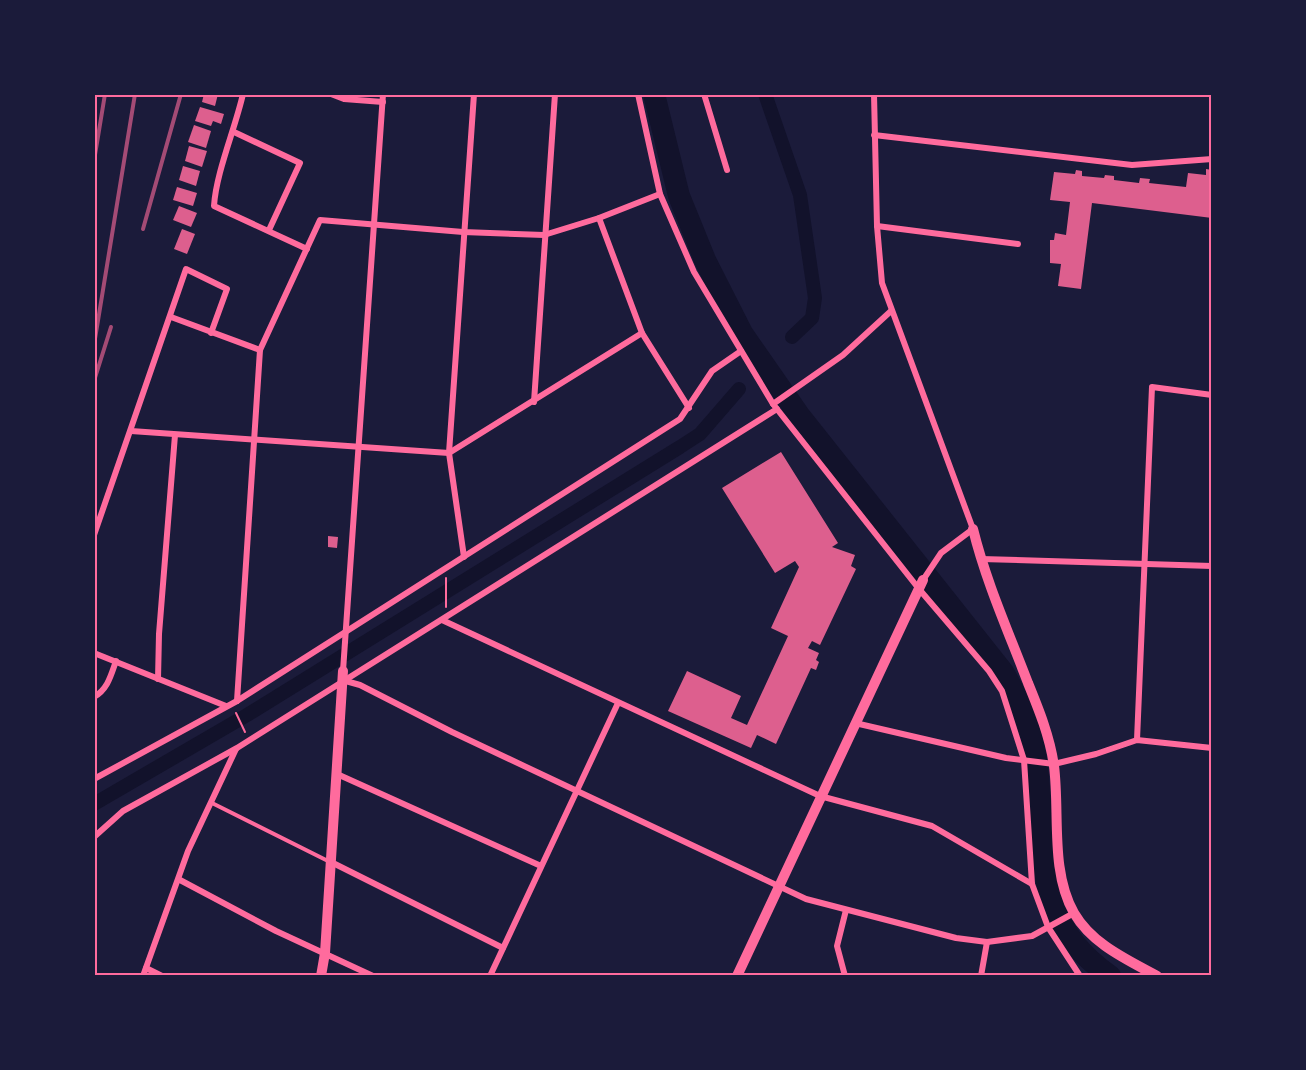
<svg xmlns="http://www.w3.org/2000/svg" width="1306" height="1070" viewBox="0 0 1306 1070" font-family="'Space Grotesk',sans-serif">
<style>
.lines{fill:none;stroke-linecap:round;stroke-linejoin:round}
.canal{stroke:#12122b;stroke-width:14}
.river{stroke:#12122b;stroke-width:22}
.building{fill:#dd5f8e}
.path{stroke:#ff6b9d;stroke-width:2}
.service{stroke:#ff6b9d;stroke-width:4}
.minor{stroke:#ff6b9d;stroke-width:6}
.tertiary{stroke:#ff6b9d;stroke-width:10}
.rail{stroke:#a44b75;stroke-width:4}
.neatline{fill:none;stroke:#ff6b9d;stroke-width:2}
</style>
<rect width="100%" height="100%" fill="#1b1b3a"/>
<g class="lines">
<!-- canal -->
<g class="canal">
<path d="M 765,94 L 800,195 L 815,298 L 812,318 L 792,337"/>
<path d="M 94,804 L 247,715 L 680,447 L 700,434 L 739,389"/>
</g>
<!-- river -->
<path class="river" d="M 654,94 L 679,196 L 705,260 L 742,333 L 799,415 L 1003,672 C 1018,697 1030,724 1035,753 C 1050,840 1023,916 1110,976"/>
</g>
<!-- building -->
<g class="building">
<path d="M 204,94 L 218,94 L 215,106 L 202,102 Z"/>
<path d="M 200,107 L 224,114 L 221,124 L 213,121 L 211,126 L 195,121 Z"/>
<path d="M 194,125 L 211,131 L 206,148 L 188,142 Z"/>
<path d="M 189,146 L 207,151 L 202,167 L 185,161 Z"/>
<path d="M 183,166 L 200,171 L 196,186 L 179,180 Z"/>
<path d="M 1206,169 L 1212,170 L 1212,218 L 1092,203 L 1081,289 L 1058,286 L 1061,264 L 1050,263 L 1050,240 L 1054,240 L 1055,233 L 1066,235 L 1070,202 L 1050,200 L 1054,172 L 1075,174 L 1076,170 L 1082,171 L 1082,176 L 1104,178 L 1105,175 L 1114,176 L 1114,180 L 1139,183 L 1140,178 L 1150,179 L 1149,183 L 1186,187 L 1188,173 L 1206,175 Z"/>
<path d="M 177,187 L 197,193 L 193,206 L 173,200 Z"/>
<path d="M 179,206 L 197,213 L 191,227 L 173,220 Z"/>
<path d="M 182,229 L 195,234 L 187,254 L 174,249 Z"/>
<path d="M 781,452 L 838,543 L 832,547 L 855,555 L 851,566 L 856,569 L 820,645 L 812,641 L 808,648 L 819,653 L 816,660 L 819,662 L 816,670 L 811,668 L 776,744 L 757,735 L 751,748 L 668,711 L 687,671 L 741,696 L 731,718 L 747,725 L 788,636 L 771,628 L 799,567 L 795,561 L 775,573 L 722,488 Z"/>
<path d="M 328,536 L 338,537 L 337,548 L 328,547 Z"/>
</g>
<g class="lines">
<!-- path -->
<g class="path">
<path d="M 446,578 L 446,607"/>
<path d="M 236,713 L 245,732"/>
</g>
<!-- service -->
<path class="service" d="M 212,803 L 330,862"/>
<!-- minor -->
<g class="minor">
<path d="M 243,94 C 235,129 216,173 214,206 L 307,249"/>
<path d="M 331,94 L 344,99 L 383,102"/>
<path d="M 638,94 L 660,194 L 694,272 L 773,404 L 919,589 L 989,671 L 1002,691 L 1024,760 L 1032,884"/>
<path d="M 704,94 L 727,170"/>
<path d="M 874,94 L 877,226 L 882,283 L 973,529 L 941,553 L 923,580"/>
<path d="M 234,132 L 300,163 L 269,230"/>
<path d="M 874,135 L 1132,165 L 1212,159"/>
<path d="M 599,218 L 642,333 L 689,408"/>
<path d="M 877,226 L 1018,244"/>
<path d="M 171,317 L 260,350"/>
<path d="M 534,402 L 555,94"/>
<path d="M 773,404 L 843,355 L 891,311"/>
<path d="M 131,431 L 449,453 L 642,333"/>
<path d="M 94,535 L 186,269 L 227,289 L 211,333"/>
<path d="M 464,557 L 449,453 L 474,94"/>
<path d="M 981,559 L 1212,566"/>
<path d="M 442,620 L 820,796 L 932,826 L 1032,884 L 1048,927 L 1080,976"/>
<path d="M 94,653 L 226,706"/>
<path d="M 343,671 L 383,94"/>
<path d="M 158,679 L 159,634 L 175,435"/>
<path d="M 342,680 L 360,685 L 452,732 L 806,899 L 956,938 L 987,942 L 1032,936 L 1074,913"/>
<path d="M 94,697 C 108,689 111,675 116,661"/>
<path d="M 237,701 L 260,350 L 320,220 L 463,232 L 544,235 L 599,218 L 660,194"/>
<path d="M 855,723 L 1006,758 L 1054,764 L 1096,754 L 1137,740 L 1212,748"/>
<path d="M 1137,740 L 1152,387 L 1212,395"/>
<path d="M 337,774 L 541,866"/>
<path d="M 94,779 L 237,701 L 680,419 L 712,371 L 741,351"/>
<path d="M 94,837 L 123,811 L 237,748 L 777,409"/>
<path d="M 331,862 L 503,948"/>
<path d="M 180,880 L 276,931 L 373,976"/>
<path d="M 146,968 L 162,976"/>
<path d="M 143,976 L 188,851 L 236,749"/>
<path d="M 490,976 L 618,703"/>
<path d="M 845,976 L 837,946 L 846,910"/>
<path d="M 981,976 L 987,942"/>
</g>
<!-- tertiary -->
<g class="tertiary">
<path d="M 973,529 C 986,582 1009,633 1028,683 C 1039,710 1050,737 1054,766 C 1060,813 1050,871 1074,913 C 1092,944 1126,959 1157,976"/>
<path d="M 321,976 L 325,953 L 343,671"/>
<path d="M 737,976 L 923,580"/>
</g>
<!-- rail -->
<g class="rail">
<path d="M 94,161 L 105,94"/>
<path d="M 143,229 L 181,94"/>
<path d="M 94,345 L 135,94"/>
<path d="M 94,381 L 111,327"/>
</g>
</g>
<!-- border -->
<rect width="1306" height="1070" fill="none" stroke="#1b1b3a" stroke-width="192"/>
<rect x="96" y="96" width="1114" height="878" class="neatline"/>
</svg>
